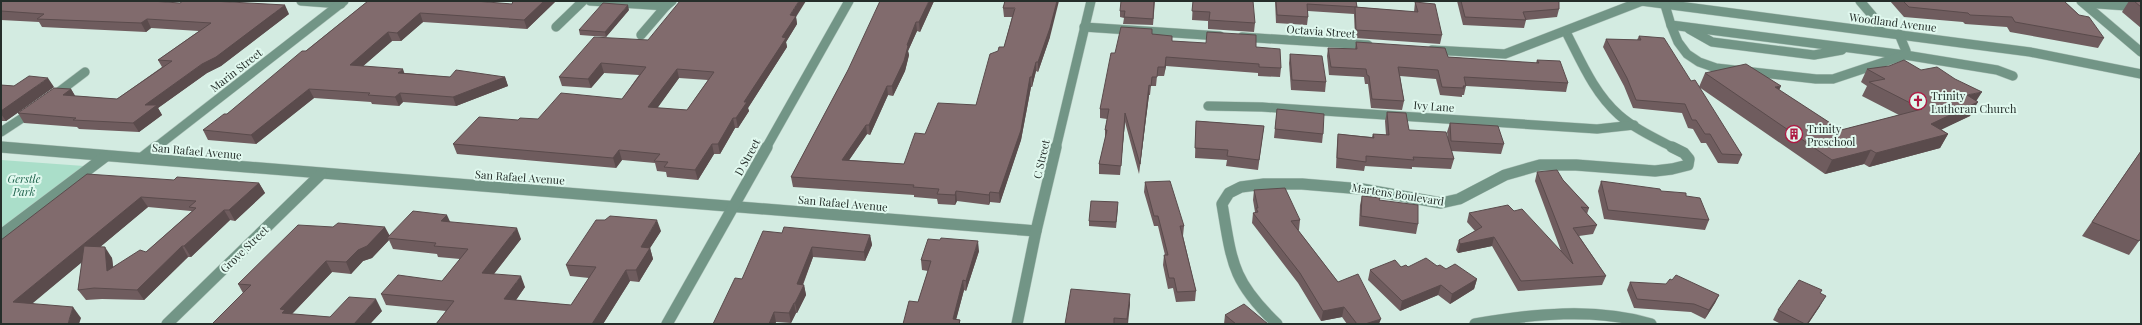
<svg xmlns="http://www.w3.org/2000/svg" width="2142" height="325" viewBox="0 0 2142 325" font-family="'Playfair Display',serif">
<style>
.green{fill:#aadec9}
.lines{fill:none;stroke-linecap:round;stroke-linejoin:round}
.minor-far1-casing{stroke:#b0c5bc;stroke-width:10}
.minor-casing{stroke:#b0c5bc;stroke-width:12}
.minor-far1{stroke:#729586;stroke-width:9}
.minor{stroke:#729586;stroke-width:11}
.wall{fill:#6f5c5e;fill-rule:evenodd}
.shaded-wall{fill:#5a4b4c}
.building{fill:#816b6d;stroke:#5a4b4c;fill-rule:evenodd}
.labels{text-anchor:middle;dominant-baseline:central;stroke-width:4;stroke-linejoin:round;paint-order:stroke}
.street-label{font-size:11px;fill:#252e2a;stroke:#e0f8ee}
.poi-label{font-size:11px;fill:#252e2a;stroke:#e0f8ee;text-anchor:start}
.park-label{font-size:11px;font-style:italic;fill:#20634d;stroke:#e0f8ee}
</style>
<rect width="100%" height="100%" fill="#d3ebe1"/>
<!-- green -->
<path class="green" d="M 1,160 L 84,166 L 1,228 Z"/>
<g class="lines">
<!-- minor-far1 casing -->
<g class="minor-far1-casing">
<g id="minor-far1">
<path d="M 301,1 L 341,4"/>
<path d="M 590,1 L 666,6 L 672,1"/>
<path d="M 1641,1 L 2030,52 L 2141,74"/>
<path d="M 1860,1 L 1877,21 L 1882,32"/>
<path d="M 2081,1 L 2141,52"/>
<path d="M 2084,3 L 2141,7"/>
<path d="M 1665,5 L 1671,25 L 1905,55 L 1906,51 L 1899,34"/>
<path d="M 1671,25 L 1678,42 L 1687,54 L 1699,62 L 1716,68 L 1816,79 L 1833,79 L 1905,55 L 1997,70 L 2013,76"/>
<path d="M 556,27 L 583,1"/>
<path d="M 1084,27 L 1220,36"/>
<path d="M 1689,29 L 1712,42 L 1814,55 L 1842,50"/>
<path d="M 1566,32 C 1581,61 1594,93 1619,115 C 1635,129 1655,138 1674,148"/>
<path d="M 641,35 L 666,6"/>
<path d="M 1242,37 L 1368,45"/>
<path d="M 1432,50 L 1505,54 L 1642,1"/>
<path d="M 52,97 L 85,72"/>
<path d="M 1208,106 L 1262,107 L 1597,129 L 1634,125"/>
<path d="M 1,132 L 33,111"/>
<path d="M 1,147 L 11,148"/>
<path d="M 155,148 L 344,1"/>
<path d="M 766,148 L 849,1"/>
<path d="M 1056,148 L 1091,1"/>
</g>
</g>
<!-- minor casing -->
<g class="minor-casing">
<g id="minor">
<path d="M 1,147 L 1036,231"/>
<path d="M 142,158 L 156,147"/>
<path d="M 1,235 L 106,156"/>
<path d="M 167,324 L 321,174"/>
<path d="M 667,324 L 767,147"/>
<path d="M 1017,324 L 1036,231 L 1056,147"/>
<path d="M 1277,324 C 1232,281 1232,263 1222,204 L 1229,193 L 1241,187 L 1264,184 L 1302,184 L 1362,189 L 1441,203 L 1459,199 L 1505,175 L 1540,165 L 1576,165 L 1655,171 L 1672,169 L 1688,165 L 1689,159 L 1684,153 L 1672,147"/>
<path d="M 1475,324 C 1532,314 1595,307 1651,324"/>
</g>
</g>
<!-- minor-far1 -->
<use href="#minor-far1" class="minor-far1"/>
<!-- minor -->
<use href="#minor" class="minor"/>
</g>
<!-- wall -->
<g class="wall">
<path d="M 1,1 L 289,14 L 221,66 L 207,73 L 158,108 L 162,115 L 139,132 L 79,129 L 77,127 L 24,123 L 18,113 L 71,89 L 75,96 L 117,99 L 162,67 L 158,60 L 199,31 L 151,28 L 146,32 L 42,27 L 39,22 L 1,20 Z"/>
<path d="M 368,1 L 512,4 L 513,1 L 556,1 L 527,29 L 423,22 L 401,41 L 392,41 L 363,66 L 405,73 L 450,77 L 505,77 L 508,86 L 456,106 L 403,102 L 399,106 L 372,104 L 371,102 L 314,98 L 256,144 L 208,140 L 203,130 L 227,114 Z"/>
<path d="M 934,1 L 920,32 L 917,31 L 908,51 L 909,55 L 905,71 L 893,96 L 888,95 L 870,135 L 867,134 L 849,160 L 904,164 L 925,134 L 976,105 L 998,51 L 1004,47 L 1012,17 L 1004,17 L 1003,8 L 1005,1 L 1050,37 L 1038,72 L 1036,71 L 1032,87 L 1031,87 L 1021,140 L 1000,203 L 990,202 L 989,205 L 957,201 L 955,205 L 938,204 L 937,199 L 914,197 L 914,195 L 793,187 L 791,177 L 848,70 Z"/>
<path d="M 1155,1 L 1153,25 L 1123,24 L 1124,18 L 1120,17 L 1120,11 Z"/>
<path d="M 1193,1 L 1255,23 L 1254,32 L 1208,29 L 1208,21 L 1192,20 Z"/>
<path d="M 1275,1 L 1356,1 L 1357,7 L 1414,12 L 1415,2 L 1442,35 L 1440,44 L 1355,38 L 1354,14 L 1308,11 L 1308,17 L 1307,25 L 1276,23 Z"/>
<path d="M 1457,1 L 1559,1 L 1559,9 L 1557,17 L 1526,20 L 1524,28 L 1463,25 Z"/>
<path d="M 1890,1 L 2064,1 L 2104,38 L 2098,48 L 2010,32 L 2007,27 L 1965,24 L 1963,22 L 1904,17 Z"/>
<path d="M 2129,1 L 2141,1 L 2141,28 L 2122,12 Z"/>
<path d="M 629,10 L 606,37 L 580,35 L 579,30 Z"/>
<path d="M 796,17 L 797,24 L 786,42 L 787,47 L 748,108 L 749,111 L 738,128 L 735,128 L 720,154 L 714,154 L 698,180 L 667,177 L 666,172 L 657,171 L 655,163 L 622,160 L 616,168 L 457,154 L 453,144 L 518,120 L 538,119 L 622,99 L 639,75 L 604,73 L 591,88 L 562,86 L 559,77 L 648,40 ZM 679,78 L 708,80 L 687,110 L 657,108 Z"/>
<path d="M 1152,34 L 1172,41 L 1256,47 L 1281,68 L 1280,77 L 1258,76 L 1258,73 L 1166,66 L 1164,76 L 1157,76 L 1156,86 L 1151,86 L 1150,95 L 1149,95 L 1139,174 L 1125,122 L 1120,175 L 1099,174 L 1099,164 L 1105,140 L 1105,130 L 1107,119 L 1100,118 L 1100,109 L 1115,53 Z"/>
<path d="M 1639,36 L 1691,81 L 1742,155 L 1738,164 L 1718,163 L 1706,143 L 1701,143 L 1693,129 L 1688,128 L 1682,113 L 1633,108 L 1624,86 L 1603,47 L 1606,39 L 1637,40 Z"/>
<path d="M 1356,42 L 1448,57 L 1536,63 L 1537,60 L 1568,83 L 1566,92 L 1466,86 L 1464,95 L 1462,95 L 1462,97 L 1440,95 L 1436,79 L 1400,76 L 1404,101 L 1402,110 L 1371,108 L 1368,84 L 1365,84 L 1364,77 L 1329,75 L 1327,56 L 1328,48 L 1355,49 Z"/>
<path d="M 1290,54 L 1326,82 L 1325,92 L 1291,90 L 1289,63 Z"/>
<path d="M 1867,69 L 1921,70 L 1976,101 L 1970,116 L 1941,129 L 1948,134 L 1940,148 L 1869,167 L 1864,164 L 1825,174 L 1699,87 L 1705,73 L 1779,90 L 1841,130 L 1899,115 L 1862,96 L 1867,86 L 1861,82 Z"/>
<path d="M 1,85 L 14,86 L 54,87 L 6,121 L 1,121 Z"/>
<path d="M 1277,109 L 1323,134 L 1322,143 L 1274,138 Z"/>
<path d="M 1387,112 L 1409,130 L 1448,139 L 1447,132 L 1450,123 L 1504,144 L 1501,154 L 1451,151 L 1454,159 L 1451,169 L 1412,167 L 1412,169 L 1365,166 L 1364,171 L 1336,168 L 1337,143 L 1338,134 L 1372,137 L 1373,134 L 1386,135 L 1385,121 Z"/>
<path d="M 1196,121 L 1264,126 L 1258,170 L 1226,166 L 1227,160 L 1195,158 Z"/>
<path d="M 2141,151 L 2139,241 L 2129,255 L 2082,236 Z"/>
<path d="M 1537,172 L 1563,180 L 1589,208 L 1587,214 L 1597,225 L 1593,234 L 1579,236 L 1606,276 L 1602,285 L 1518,291 L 1492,246 L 1458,253 L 1456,250 L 1459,240 L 1475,231 L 1467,222 L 1469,213 L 1514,211 L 1561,251 L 1535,181 Z"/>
<path d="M 174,180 L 259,183 L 265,193 L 235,221 L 230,220 L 191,257 L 188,257 L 144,300 L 102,299 L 86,300 L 78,290 L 82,262 L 32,303 L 81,318 L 1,324 L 1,240 ZM 148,207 L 191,211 L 192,211 L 146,252 L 113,267 L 112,258 L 100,247 Z"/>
<path d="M 1601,181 L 1686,196 L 1709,220 L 1705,230 L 1604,219 L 1598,191 Z"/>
<path d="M 1145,182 L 1184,226 L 1183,236 L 1196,291 L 1195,301 L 1176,302 L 1173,288 L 1168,289 L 1163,265 L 1164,255 L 1165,255 L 1158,226 L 1154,226 L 1144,192 Z"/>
<path d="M 1254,190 L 1300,220 L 1299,230 L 1298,230 L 1338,282 L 1379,324 L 1347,324 L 1342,317 L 1321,321 L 1298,283 L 1252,223 L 1253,213 L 1255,213 L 1255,212 L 1253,200 Z"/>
<path d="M 1362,196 L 1379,200 L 1418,224 L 1416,234 L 1359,226 L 1360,205 Z"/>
<path d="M 1118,208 L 1116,228 L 1089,226 L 1089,221 Z"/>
<path d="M 450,222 L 521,239 L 494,274 L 525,287 L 516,300 L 571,305 L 589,278 L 570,276 L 566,265 L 661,231 L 650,248 L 653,259 L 639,282 L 630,281 L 603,324 L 436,324 L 446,311 L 386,305 L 381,294 L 442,281 L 460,259 L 438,257 L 437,254 L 393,249 L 389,240 L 372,258 L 363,261 L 351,274 L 332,272 L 292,314 L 330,317 L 382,311 L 370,324 L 212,324 L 243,293 L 238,284 L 389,236 Z"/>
<path d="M 782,233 L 870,235 L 872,245 L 865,261 L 813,257 L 803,285 L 804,285 L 806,295 L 797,313 L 796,313 L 791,323 L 776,322 L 775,324 L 713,324 L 742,279 Z"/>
<path d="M 979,251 L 966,291 L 964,290 L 956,319 L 960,320 L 960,324 L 903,324 L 918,302 L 928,271 L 922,270 L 921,260 Z"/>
<path d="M 1437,266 L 1477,279 L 1474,289 L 1450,304 L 1438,295 L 1400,311 L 1368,280 L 1370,270 L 1401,267 L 1408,267 Z"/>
<path d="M 1630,282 L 1719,295 L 1715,303 L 1705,319 L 1691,312 L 1634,308 L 1627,290 Z"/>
<path d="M 1820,293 L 1820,306 L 1808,324 L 1781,324 L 1773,320 L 1778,310 Z"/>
<path d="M 1130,304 L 1128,324 L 1065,324 Z"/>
<path d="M 1225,315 L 1268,324 L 1224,324 Z"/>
</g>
<!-- shaded-wall -->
<g class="shaded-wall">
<path d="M 544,1 L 556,1 L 527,29 L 524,20 Z"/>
<path d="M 799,1 L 806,1 L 796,17 L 797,24 L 786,42 L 787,47 L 748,108 L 749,111 L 738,128 L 736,118 L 744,102 L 782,37 L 790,15 Z"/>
<path d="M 929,1 L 934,1 L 920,32 L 919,22 Z"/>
<path d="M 1057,1 L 1059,1 L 1050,37 L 1038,72 L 1038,62 Z"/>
<path d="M 285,5 L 289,14 L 221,66 L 207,73 L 158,108 L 162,115 L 139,132 L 133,123 L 145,105 Z"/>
<path d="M 628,5 L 629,10 L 606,37 L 605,32 Z"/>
<path d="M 420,13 L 423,22 L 401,41 L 397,33 Z"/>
<path d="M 147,19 L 151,28 L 146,32 L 141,23 Z"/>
<path d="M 916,22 L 917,31 L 908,51 L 909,55 L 905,71 L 893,96 L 892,86 L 907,45 Z"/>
<path d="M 388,32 L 392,41 L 354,74 L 350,65 Z"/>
<path d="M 1166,57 L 1166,66 L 1164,76 L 1165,67 Z"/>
<path d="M 1036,62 L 1036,71 L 1032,87 L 1032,77 Z"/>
<path d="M 601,63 L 604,73 L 591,88 L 588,79 Z"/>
<path d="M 403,69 L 406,78 L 398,73 Z"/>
<path d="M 677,69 L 679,78 L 651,117 L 648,107 Z"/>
<path d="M 505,77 L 508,86 L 456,106 L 453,97 Z"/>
<path d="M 1030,77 L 1031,87 L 1021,140 L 1000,203 L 999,193 Z"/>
<path d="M 48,78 L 54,87 L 6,121 L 1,114 L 1,111 Z"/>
<path d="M 1149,85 L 1149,95 L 1139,174 L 1140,164 Z"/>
<path d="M 887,86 L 888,95 L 870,135 L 869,125 Z"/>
<path d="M 1781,86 L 1775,100 L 1775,87 Z"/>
<path d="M 71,89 L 77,99 L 63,95 Z"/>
<path d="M 309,89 L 314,98 L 256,144 L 251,135 Z"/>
<path d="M 1982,92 L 1975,103 L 1978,102 L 1970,116 L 1924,138 L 1931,124 L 1967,95 Z"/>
<path d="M 400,93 L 403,102 L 399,106 L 395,97 Z"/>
<path d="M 1125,113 L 1125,122 L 1120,175 L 1121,166 Z"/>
<path d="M 733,118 L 735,128 L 720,154 L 718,144 Z"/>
<path d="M 866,125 L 867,134 L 843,169 L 842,160 Z"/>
<path d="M 1948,134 L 1940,148 L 1869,167 L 1876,153 Z"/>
<path d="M 712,144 L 714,154 L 698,180 L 695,170 Z"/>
<path d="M 619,150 L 622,160 L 616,168 L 613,158 Z"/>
<path d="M 1871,150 L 1864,164 L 1825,174 L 1832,160 Z"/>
<path d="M 259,183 L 265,193 L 235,221 L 229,210 Z"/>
<path d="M 956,191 L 957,201 L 955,205 L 955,195 Z"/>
<path d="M 990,192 L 990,202 L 989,205 L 989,195 Z"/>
<path d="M 141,197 L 148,207 L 21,313 L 13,302 Z"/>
<path d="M 224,210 L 230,220 L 191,257 L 184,246 Z"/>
<path d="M 447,215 L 452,226 L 441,221 Z"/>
<path d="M 657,220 L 661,231 L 650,248 L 653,259 L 639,282 L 636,270 L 641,247 Z"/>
<path d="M 385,227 L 391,238 L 387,238 L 389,240 L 372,258 L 363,261 L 351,274 L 346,262 L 358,250 Z"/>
<path d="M 517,228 L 521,239 L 486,284 L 482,273 Z"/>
<path d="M 870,235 L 872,245 L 865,261 L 864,252 Z"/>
<path d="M 1494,237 L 1492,246 L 1458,253 L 1460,244 Z"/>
<path d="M 978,241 L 979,251 L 966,291 L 966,281 Z"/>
<path d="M 182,246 L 188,257 L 144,300 L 137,290 Z"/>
<path d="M 105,247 L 112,258 L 115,282 L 107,271 Z"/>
<path d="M 812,247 L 813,257 L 799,294 L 797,284 Z"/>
<path d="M 326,261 L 332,272 L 289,317 L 289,324 L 280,309 Z"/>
<path d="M 626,270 L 630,281 L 603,324 L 592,324 Z"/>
<path d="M 521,276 L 525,287 L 509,310 L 504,299 Z"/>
<path d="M 1477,279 L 1474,289 L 1450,304 L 1452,294 Z"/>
<path d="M 963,280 L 964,290 L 955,324 L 953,319 Z"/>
<path d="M 804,285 L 806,295 L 797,313 L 795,303 Z"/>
<path d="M 1441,285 L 1438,295 L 1400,311 L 1402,301 Z"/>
<path d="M 1130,294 L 1130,304 L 1127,324 L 1127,319 Z"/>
<path d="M 1719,295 L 1715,303 L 1705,319 L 1709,310 Z"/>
<path d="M 1826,296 L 1820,306 L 1808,324 L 1807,324 Z"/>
<path d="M 376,299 L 382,311 L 370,324 L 354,324 Z"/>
<path d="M 794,303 L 796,313 L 791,323 L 789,313 Z"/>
<path d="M 73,307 L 81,318 L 79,324 L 68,324 Z"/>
<path d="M 1344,307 L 1342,317 L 1321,321 L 1323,311 Z"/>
<path d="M 774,312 L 776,322 L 775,324 L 769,324 Z"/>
<path d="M 1381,319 L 1379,324 L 1365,324 Z"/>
</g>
<!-- building -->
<g class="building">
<path d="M 1,1 L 151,1 L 180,3 L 183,1 L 212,1 L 285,5 L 216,57 L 202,64 L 145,105 L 157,105 L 133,123 L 73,120 L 76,118 L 18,113 L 54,88 L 71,89 L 63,95 L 117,99 L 172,61 L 158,60 L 211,23 L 147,19 L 141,23 L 37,19 L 44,14 L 1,11 Z"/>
<path d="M 368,1 L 475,1 L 512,4 L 513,1 L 544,1 L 524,20 L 420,13 L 397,33 L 388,32 L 350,65 L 403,69 L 398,73 L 450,77 L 456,70 L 505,77 L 453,97 L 400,93 L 395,97 L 368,95 L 370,93 L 309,89 L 251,135 L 203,130 L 224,114 L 227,114 L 302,51 L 306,51 Z"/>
<path d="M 680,1 L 799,1 L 790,15 L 796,16 L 782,37 L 786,38 L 744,102 L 747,102 L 736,118 L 733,118 L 718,144 L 712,144 L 695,170 L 664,167 L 668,162 L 654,161 L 660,154 L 619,150 L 613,158 L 453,144 L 479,117 L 518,120 L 520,118 L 538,119 L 561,93 L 622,99 L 646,67 L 601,63 L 588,79 L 559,77 L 594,37 L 648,40 ZM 677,69 L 714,72 L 687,110 L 648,107 Z"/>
<path d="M 880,1 L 929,1 L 919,22 L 916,22 L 907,45 L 908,46 L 904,61 L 892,86 L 887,86 L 869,125 L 866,125 L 842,160 L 904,164 L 915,133 L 925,134 L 938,103 L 976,105 L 990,54 L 998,51 L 999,47 L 1004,47 L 1015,8 L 1003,8 L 1005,1 L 1057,1 L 1050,28 L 1038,62 L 1036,62 L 1032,77 L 1030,77 L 1021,130 L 999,193 L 990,192 L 989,195 L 956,191 L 955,195 L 937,194 L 939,189 L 913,187 L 914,185 L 791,177 L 848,70 Z"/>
<path d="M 1121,1 L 1154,1 L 1153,19 L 1124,17 L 1125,11 L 1120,11 Z"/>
<path d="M 1193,1 L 1253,1 L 1255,23 L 1209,20 L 1210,12 L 1192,11 Z"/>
<path d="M 1276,1 L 1356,1 L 1357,7 L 1307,4 L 1308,17 L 1277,15 Z"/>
<path d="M 1461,1 L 1559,1 L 1559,9 L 1523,12 L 1526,20 L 1465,17 Z"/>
<path d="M 1903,1 L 2064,1 L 2079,15 L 2089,17 L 2104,38 L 2015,22 L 2012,17 L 1970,15 L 1968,13 L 1909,7 Z"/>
<path d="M 2134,1 L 2141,1 L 2141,7 Z"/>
<path d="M 1415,2 L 1435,4 L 1442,35 L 1356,30 L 1355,7 L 1418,12 Z"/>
<path d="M 603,3 L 628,5 L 605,32 L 579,30 Z"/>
<path d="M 1121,27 L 1152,29 L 1152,34 L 1172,36 L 1172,41 L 1206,43 L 1207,32 L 1256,35 L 1256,47 L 1280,49 L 1281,68 L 1259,67 L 1259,64 L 1166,57 L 1165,67 L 1158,67 L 1157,77 L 1152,77 L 1151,86 L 1149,85 L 1140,164 L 1125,113 L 1121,166 L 1099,164 L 1107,130 L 1105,130 L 1109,109 L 1100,109 L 1111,53 L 1115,53 Z"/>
<path d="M 1639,36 L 1664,38 L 1691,81 L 1695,80 L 1742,155 L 1722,154 L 1710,134 L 1705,134 L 1696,120 L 1692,120 L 1685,104 L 1636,100 L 1627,78 L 1606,39 L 1641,40 Z"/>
<path d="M 1356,42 L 1445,48 L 1448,57 L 1539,63 L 1537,60 L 1560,61 L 1568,83 L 1464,77 L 1466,86 L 1463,86 L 1464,88 L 1442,87 L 1438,70 L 1398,67 L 1404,101 L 1372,99 L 1369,76 L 1367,75 L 1366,69 L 1331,67 L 1328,48 L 1357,49 Z"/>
<path d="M 1290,54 L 1322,56 L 1326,82 L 1292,80 Z"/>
<path d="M 1904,60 L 1921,70 L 1937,67 L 1955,79 L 1982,92 L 1967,95 L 1978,102 L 1931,124 L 1948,134 L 1876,153 L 1871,150 L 1832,160 L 1705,73 L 1746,64 L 1781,86 L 1775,87 L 1841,130 L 1922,109 L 1869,82 L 1885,79 L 1867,69 L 1889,66 Z"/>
<path d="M 29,76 L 48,78 L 1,111 L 1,85 L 14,86 Z"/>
<path d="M 1277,109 L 1324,114 L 1323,134 L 1275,129 Z"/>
<path d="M 1387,112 L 1406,113 L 1409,130 L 1446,132 L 1454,159 L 1413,157 L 1414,160 L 1366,156 L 1366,162 L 1337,158 L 1338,134 L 1374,138 L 1373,134 L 1389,135 Z"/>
<path d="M 1196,121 L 1264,126 L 1259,160 L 1227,156 L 1228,150 L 1195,148 Z"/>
<path d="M 1450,123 L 1498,126 L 1504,144 L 1451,141 Z"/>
<path d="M 2141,151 L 2141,238 L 2139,241 L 2092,222 Z"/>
<path d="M 1557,170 L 1563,180 L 1589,208 L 1581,207 L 1597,225 L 1573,228 L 1606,276 L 1521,281 L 1494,237 L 1460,244 L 1459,240 L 1482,227 L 1469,213 L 1508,205 L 1514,211 L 1522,209 L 1573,264 L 1537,172 Z"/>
<path d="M 87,174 L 174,180 L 177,177 L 259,183 L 229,210 L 224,210 L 184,246 L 182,246 L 137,290 L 94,288 L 78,290 L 84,246 L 105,247 L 107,271 L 140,250 L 146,252 L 196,208 L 189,207 L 196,201 L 141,197 L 13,302 L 73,307 L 68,324 L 1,324 L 1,240 Z"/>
<path d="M 1170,181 L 1184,226 L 1180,226 L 1196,291 L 1177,292 L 1174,278 L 1169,278 L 1164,255 L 1168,255 L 1158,216 L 1154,216 L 1145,182 Z"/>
<path d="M 1601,181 L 1660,189 L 1661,191 L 1686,193 L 1686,196 L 1700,198 L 1709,220 L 1608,210 Z"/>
<path d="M 1285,188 L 1300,220 L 1291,221 L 1338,282 L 1358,274 L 1381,319 L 1365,324 L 1357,324 L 1344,307 L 1323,311 L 1300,273 L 1253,213 L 1258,212 L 1256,208 L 1258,208 L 1254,190 Z"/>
<path d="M 1362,196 L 1380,198 L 1379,200 L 1418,205 L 1418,224 L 1361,216 Z"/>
<path d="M 1091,201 L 1118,202 L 1116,222 L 1089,221 Z"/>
<path d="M 413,211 L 447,215 L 441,221 L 517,228 L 482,273 L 521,276 L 504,299 L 571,305 L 596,267 L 566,265 L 596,220 L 605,220 L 610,216 L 657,220 L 641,247 L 650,248 L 636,270 L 626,270 L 592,324 L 436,324 L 454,301 L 381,294 L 398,275 L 442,281 L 468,249 L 434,246 L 436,243 L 387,238 Z"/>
<path d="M 338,223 L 385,227 L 367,246 L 358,250 L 346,262 L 326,261 L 280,309 L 285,310 L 282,313 L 330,317 L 349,297 L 376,299 L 354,324 L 212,324 L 251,285 L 238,284 L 298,225 L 333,227 Z"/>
<path d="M 784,227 L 870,235 L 864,252 L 812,247 L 797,284 L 804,285 L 795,303 L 794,303 L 789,313 L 774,312 L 769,324 L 713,324 L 735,278 L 742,279 L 763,231 L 782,233 Z"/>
<path d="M 941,238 L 978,241 L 966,281 L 963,280 L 953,319 L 960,320 L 959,324 L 903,324 L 909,301 L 918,302 L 931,261 L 921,260 L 928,239 L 940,240 Z"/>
<path d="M 1426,258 L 1437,266 L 1440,265 L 1446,269 L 1455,264 L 1477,279 L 1452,294 L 1441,285 L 1402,301 L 1370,270 L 1395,260 L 1401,267 L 1406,265 L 1408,267 Z"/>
<path d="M 1676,275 L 1719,295 L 1709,310 L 1694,304 L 1637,299 L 1630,282 L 1666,284 L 1670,279 L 1672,280 Z"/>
<path d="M 1799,280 L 1822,290 L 1820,293 L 1826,296 L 1807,324 L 1805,324 L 1778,310 Z"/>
<path d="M 1071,289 L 1130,294 L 1127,319 L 1114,318 L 1114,324 L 1065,324 Z"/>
<path d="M 1244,304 L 1268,324 L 1236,324 L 1225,315 Z"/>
</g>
<!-- icons -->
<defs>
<g id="church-ring" transform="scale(0.9)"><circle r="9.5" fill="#e0f8ee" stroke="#ae1a43" stroke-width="1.5"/><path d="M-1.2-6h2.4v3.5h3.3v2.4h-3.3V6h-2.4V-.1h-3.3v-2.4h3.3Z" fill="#ae1a43"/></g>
<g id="building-ring" transform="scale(0.9)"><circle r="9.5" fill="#e0f8ee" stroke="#ae1a43" stroke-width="1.5"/><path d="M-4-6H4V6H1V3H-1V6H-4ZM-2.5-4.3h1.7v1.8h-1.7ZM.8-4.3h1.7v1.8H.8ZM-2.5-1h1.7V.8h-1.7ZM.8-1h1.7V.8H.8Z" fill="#ae1a43"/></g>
</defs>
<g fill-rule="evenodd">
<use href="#church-ring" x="1918" y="101"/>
<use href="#building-ring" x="1794" y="134"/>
</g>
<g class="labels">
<!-- street labels -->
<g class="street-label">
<text transform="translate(1893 22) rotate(7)">Woodland Avenue</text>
<text transform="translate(1321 31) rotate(4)">Octavia Street</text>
<text transform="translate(236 70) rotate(-38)">Marin Street</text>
<text transform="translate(1434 106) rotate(4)">Ivy Lane</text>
<text transform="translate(197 151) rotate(5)">San Rafael Avenue</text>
<text transform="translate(747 157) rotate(-61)">D Street</text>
<text transform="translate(1041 159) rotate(-77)">C Street</text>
<text transform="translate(520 177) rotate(4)">San Rafael Avenue</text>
<text transform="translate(1398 194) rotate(9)">Martens Boulevard</text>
<text transform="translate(843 203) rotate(5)">San Rafael Avenue</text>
<text transform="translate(244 249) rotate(-44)">Grove Street</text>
</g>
<!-- poi labels -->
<g class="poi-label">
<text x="1931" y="95">Trinity<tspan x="1931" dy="13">Lutheran Church</tspan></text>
<text x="1807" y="128">Trinity<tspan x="1807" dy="13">Preschool</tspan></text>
</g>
<!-- park labels -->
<g class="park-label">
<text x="24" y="178">Gerstle<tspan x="24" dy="13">Park</tspan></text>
</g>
</g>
<!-- border -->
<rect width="2142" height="325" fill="none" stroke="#252e2a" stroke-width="4"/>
</svg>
